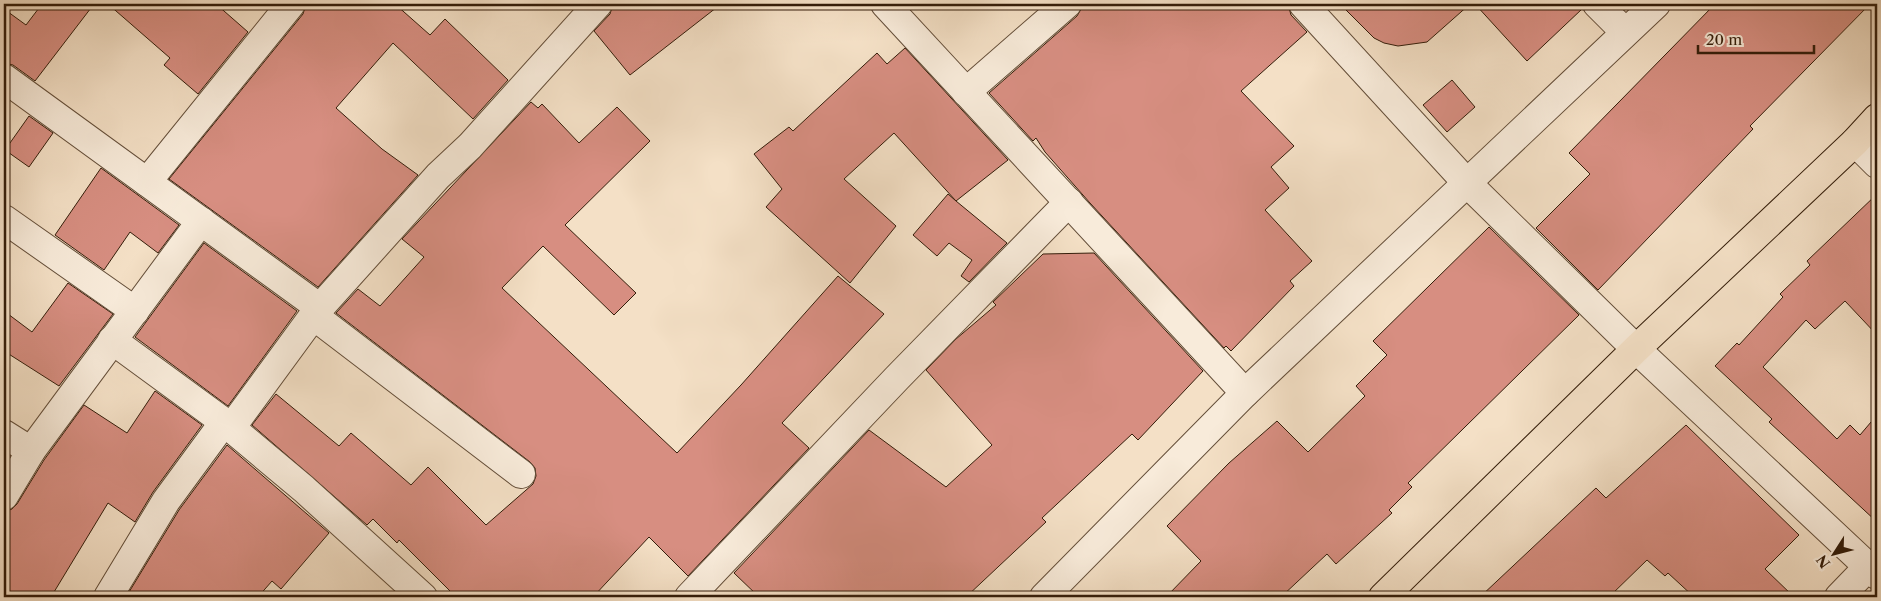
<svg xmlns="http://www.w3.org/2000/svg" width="1881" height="601" viewBox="0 0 1881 601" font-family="'Libre Caslon Text',serif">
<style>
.building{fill:#d78e81;stroke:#341d0a}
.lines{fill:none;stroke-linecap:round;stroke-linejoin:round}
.minor-casing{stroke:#644e39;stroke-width:30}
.trunk-casing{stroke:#341d0a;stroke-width:30}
.minor{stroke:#f8ebda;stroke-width:28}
.trunk{stroke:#f4e0c6;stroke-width:28}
</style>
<rect width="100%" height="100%" fill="#f4e0c6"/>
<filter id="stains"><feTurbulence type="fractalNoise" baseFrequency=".004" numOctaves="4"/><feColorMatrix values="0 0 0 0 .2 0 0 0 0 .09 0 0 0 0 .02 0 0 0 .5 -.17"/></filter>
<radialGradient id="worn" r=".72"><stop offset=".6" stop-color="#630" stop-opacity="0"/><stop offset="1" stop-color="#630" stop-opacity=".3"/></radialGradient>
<!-- building -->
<g class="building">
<path d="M 42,4 L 94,4 L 35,81 L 13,65 L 4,63 L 4,9 L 26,25 Z"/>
<path d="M 108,4 L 216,4 L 248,32 L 198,94 L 164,65 L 170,58 Z"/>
<path d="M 306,4 L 395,4 L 430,35 L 445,19 L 508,80 L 473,119 L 393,43 L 336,108 L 382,149 L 418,175 L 318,287 L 169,179 L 303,14 Z"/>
<path d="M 613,4 L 721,4 L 630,75 L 594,31 L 610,14 Z"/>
<path d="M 1084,4 L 1288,4 L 1291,15 L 1307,32 L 1241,91 L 1294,146 L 1271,167 L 1289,188 L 1265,210 L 1312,261 L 1290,281 L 1294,286 L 1231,351 L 1226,346 L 1224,348 L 1090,203 L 1045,152 L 1036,138 L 1033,141 L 989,93 L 1077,16 Z"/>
<path d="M 1340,4 L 1470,4 L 1427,42 L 1398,46 L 1384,43 L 1374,38 Z"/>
<path d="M 1475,4 L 1582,4 L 1582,9 L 1527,61 Z"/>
<path d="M 1715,4 L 1870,4 L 1750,126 L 1753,129 L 1598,290 L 1536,228 L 1590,174 L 1569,153 Z"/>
<path d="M 905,48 L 1008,160 L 956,201 L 1007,243 L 969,282 L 961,276 L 972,260 L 949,243 L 937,256 L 913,235 L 948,194 L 956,201 L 894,133 L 844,179 L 896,226 L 850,283 L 766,207 L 782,189 L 754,154 L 789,127 L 793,131 L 877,53 L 887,64 Z"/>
<path d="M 1452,80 L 1475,107 L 1447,132 L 1423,105 Z"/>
<path d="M 531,102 L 538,108 L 542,104 L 579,143 L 617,107 L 650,141 L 565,225 L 636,293 L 614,315 L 543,246 L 502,288 L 677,453 L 741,385 L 838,276 L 884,314 L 782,423 L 809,448 L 688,576 L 649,537 L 593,597 L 456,597 L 399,540 L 397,543 L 373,519 L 367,525 L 252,425 L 276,394 L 339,446 L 351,433 L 411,485 L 428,467 L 486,525 L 533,484 L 536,476 L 535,468 L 530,462 L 336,313 L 358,289 L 380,306 L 424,257 L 402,239 Z"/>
<path d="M 29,116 L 53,133 L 29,167 L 5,150 Z"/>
<path d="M 101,168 L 179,225 L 158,253 L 130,232 L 104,270 L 55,235 Z"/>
<path d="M 1877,194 L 1877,335 L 1845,301 L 1815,329 L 1806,320 L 1763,367 L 1837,439 L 1850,425 L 1860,435 L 1877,415 L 1877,522 L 1769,422 L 1772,419 L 1715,366 L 1737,343 L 1739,345 L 1783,297 L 1780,294 L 1810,265 L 1807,261 Z"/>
<path d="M 1489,227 L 1579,315 L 1408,483 L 1412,487 L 1389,510 L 1392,513 L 1336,564 L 1327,554 L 1281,597 L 1166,597 L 1201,561 L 1167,526 L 1229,463 L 1277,421 L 1308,452 L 1365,396 L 1356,386 L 1387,355 L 1373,341 Z"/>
<path d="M 204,243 L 297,311 L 228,406 L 135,337 Z"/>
<path d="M 1094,253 L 1203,371 L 1138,440 L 1132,434 L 1042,518 L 1046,522 L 966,597 L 759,597 L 734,573 L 869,430 L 946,487 L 992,445 L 926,370 L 956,339 L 996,305 L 993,302 L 1043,254 Z"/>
<path d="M 68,283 L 113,314 L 59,386 L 4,351 L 4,311 L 32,332 Z"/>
<path d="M 155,391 L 202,425 L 153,492 L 135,522 L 108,503 L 51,597 L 4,597 L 4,512 L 12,509 L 17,504 L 44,460 L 84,405 L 127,433 Z"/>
<path d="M 1686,425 L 1799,535 L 1765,569 L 1794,597 L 1694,597 L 1668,573 L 1665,576 L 1647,560 L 1609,597 L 1480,597 L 1596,488 L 1606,498 Z"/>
<path d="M 227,445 L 329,533 L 281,589 L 272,581 L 258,597 L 126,597 L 179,510 Z"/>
</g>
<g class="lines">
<!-- minor casing -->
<g class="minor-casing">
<g id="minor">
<path d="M 885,4 L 1245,393"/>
<path d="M 1303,4 L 1467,183 L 1636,349 L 1877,575"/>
<path d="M 1597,4 L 1625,32"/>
<path d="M 4,78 L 320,308"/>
<path d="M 966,92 L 1067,4"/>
<path d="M 1855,142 L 1877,164"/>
<path d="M 147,182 L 291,4"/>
<path d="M 4,219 L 135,311"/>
<path d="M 314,316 L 521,474"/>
<path d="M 112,340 L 224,422 L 304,489 L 423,597"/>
<path d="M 231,428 L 316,312 L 438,176 L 470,146 L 598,4"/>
<path d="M 4,434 L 31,451"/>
<path d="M 4,496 L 31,451 L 201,221"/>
<path d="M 108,597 L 166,501 L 224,422"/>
<path d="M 689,597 L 897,378 L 1069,202"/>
<path d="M 1044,597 L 1245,393 L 1656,4"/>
<path d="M 1839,597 L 1868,567"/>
</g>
</g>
<!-- trunk casing -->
<g class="trunk-casing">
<path id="trunk" d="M 1383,597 L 1636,349 L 1855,142 L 1877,118"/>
</g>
<!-- minor -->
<use href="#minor" class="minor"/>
<!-- trunk -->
<use href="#trunk" class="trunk"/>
</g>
<!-- margin -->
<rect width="1881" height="601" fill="none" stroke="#f4e0c6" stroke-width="20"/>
<rect x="5" y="5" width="1871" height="591" fill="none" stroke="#341d0a" stroke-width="2.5"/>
<rect x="10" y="10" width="1861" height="581" fill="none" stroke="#341d0a"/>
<!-- north arrow -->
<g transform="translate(1834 554) rotate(234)" stroke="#f8ebda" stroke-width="4" paint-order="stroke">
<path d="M0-4L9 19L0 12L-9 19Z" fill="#341d0a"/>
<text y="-8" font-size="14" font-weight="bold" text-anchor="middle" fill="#341d0a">N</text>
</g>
<!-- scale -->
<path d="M1698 45v8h116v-8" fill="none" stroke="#341d0a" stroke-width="2.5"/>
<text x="1706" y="45" font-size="15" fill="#341d0a" stroke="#f8ebda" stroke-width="4" paint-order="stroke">20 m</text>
<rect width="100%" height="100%" filter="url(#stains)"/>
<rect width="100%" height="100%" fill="url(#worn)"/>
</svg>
